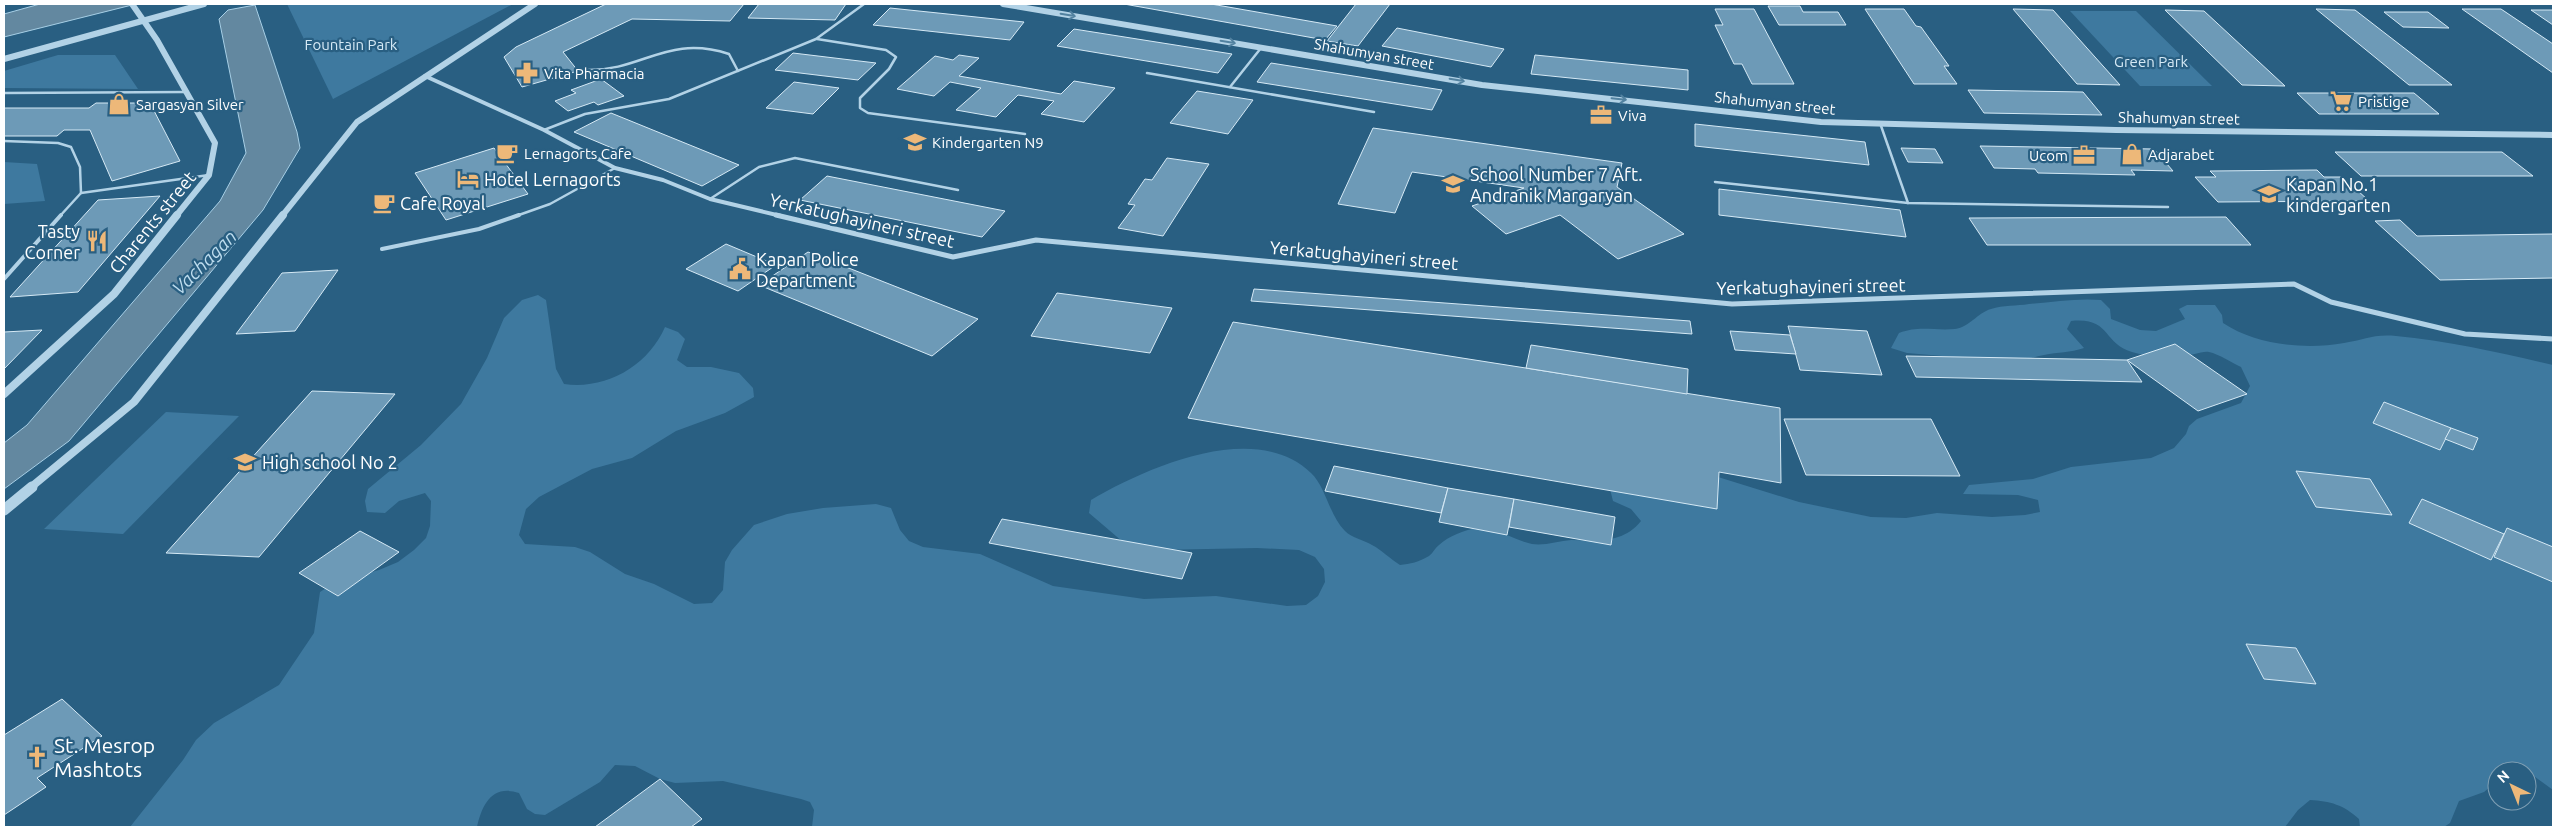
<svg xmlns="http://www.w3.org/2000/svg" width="2557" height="831" viewBox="0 0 2557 831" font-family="Ubuntu,sans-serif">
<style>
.green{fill:#3e799f}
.water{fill:#6388a0;stroke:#a7cfe6}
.building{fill:#6d9ab7;stroke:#d5e9f5}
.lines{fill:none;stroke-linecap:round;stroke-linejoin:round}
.service-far1{stroke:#b2d2e6;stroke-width:2.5}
.service{stroke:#b2d2e6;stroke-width:4}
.minor-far1{stroke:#b2d2e6;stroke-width:4}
.minor{stroke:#b2d2e6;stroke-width:5}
.tertiary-far2{stroke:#b2d2e6;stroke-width:6}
.tertiary-far1{stroke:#b2d2e6;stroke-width:8}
.tertiary{stroke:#b2d2e6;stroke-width:11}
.oneway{stroke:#5282a0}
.labels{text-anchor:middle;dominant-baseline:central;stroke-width:4.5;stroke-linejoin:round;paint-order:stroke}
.far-park-label{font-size:15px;fill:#d5e9f5;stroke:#295f82}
.far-street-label{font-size:15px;fill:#fff;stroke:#295f82}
.far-poi-label{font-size:15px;fill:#fff;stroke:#295f82;text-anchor:start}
.poi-label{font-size:18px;fill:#fff;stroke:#295f82;text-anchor:start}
.street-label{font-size:18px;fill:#fff;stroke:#295f82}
.water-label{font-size:19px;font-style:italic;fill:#bddcee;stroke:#295f82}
.near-poi-label{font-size:21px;fill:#fff;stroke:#295f82;text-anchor:start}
</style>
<rect width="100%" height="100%" fill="#295f82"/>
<!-- green -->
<g class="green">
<path d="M 287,4 L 513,4 L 333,99 Z"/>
<path d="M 2070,11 L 2136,11 L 2212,86 L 2140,86 Z"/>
<path d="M 58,55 L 115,55 L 138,89 L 4,88 L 4,71 Z"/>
<path d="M 4,162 L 37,164 L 45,201 L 4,204 Z"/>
<path d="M 538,295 L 546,300 L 556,369 L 564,384 C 606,390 648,366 665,327 L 678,332 L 685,339 L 677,360 L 687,367 L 711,367 L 739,373 L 753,388 L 754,397 L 725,413 L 676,431 L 632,458 L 592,469 L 539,497 L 526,509 L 519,535 L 525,544 L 575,547 L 590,552 L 625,574 L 654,584 L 694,604 L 712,603 L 723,590 L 725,562 L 732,550 L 754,525 L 787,514 L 823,508 L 876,504 L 891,508 L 900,530 L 909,541 L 923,547 L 980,554 L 1053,586 L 1144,599 L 1216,596 L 1287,606 L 1306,605 L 1318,596 L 1325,582 L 1324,569 L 1315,557 L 1299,550 L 1257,548 L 1157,550 L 1123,542 L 1089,513 L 1091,500 C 1146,468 1255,419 1311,473 C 1326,487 1329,515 1345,531 C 1352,538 1364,540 1372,545 C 1382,550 1390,559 1400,565 C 1410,564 1419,562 1429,556 C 1433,553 1435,548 1439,545 C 1449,536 1464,530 1477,528 C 1492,526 1517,541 1532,544 C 1544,546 1559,541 1571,540 C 1597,540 1623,544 1641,521 L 1631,509 L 1613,501 L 1610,489 L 1718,477 L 1799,502 L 1871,517 L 1906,518 L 1937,513 L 1992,517 L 2025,515 L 2040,512 L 2038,500 L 2018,495 L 1963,494 L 1969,485 L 2033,479 L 2071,467 L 2151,458 L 2174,448 L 2186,434 L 2189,426 L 2197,419 L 2241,403 L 2250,386 L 2241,367 C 2232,363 2219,354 2209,352 C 2201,351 2191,356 2182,357 C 2166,358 2148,357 2132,352 C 2102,343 2111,317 2071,321 L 2067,329 L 2084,348 C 2070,353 2058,352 2044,355 C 2033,357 2024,361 2012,362 L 1907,353 L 1891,348 L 1899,333 C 1920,325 1933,331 1955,329 C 1970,327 1977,313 1991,309 C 2003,305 2017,306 2029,304 C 2054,302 2077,298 2101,300 L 2110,309 L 2111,319 L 2140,330 L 2156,331 L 2185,319 L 2179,309 L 2187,305 L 2215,305 L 2222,315 L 2223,323 C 2256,345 2305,350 2344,343 C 2365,340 2372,334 2396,336 C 2449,341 2502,353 2553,365 L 2553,790 L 2527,771 L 2517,768 L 2497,771 L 2496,782 L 2484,792 L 2459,801 L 2450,823 L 2444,827 L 2360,827 L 2359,819 C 2344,805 2330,801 2310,800 L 2298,810 L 2285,827 L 812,827 L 814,810 L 810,802 L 801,799 L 723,781 L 675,783 L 660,779 L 635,766 L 615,765 L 600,782 L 545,815 L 535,814 L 527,809 L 519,793 C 492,784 482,805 477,827 L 130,827 L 183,760 L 196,740 L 214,723 L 279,685 L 314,633 L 320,592 L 337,581 L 379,570 L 398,562 L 414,550 L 426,538 L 430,526 L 431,501 L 425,493 L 399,501 L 385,513 L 367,512 L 365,501 L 368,489 L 421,445 L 461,404 L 487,358 L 504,318 L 522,300 Z"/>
<path d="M 166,412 L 239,416 L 123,534 L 44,529 Z"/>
</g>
<!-- water -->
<g class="water">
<path d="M 40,4 L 136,4 L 4,37 L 4,14 Z"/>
<path d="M 255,5 L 297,132 L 300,148 L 263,210 L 69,441 L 4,489 L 4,443 L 27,425 L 220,201 L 246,153 L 219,19 L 228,10 Z"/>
</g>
<!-- building -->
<g class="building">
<path d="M 606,4 L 744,4 L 730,21 L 632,19 L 563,52 L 578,71 L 522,87 L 504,57 L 516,47 Z"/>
<path d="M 759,4 L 846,4 L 835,20 L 748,18 Z"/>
<path d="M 1124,4 L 1211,4 L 1337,26 L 1325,40 Z"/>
<path d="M 1356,4 L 1390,4 L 1358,46 L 1327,41 Z"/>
<path d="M 1768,6 L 1800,6 L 1803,12 L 1838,12 L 1846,25 L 1779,25 Z"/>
<path d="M 890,8 L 1024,22 L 1010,40 L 873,25 Z"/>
<path d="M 1715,9 L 1754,9 L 1794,84 L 1752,84 L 1742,64 L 1734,64 L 1715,25 L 1723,25 Z"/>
<path d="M 1865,9 L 1904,9 L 1916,26 L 1921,27 L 1949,66 L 1944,66 L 1957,84 L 1914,84 Z"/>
<path d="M 2013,9 L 2053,10 L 2120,85 L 2077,84 Z"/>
<path d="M 2316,9 L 2355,10 L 2452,85 L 2409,85 Z"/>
<path d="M 2462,9 L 2501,9 L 2553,44 L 2553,73 Z"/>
<path d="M 2165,10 L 2204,11 L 2285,86 L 2242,85 Z"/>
<path d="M 2531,10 L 2553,10 L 2553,25 Z"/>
<path d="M 2384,12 L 2428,12 L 2449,28 L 2403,27 Z"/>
<path d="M 1397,28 L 1504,49 L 1491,67 L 1382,46 Z"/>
<path d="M 1074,29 L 1232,54 L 1218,73 L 1057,46 Z"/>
<path d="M 793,53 L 876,63 L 858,80 L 775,70 Z"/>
<path d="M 959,55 L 979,58 L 959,76 L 1061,94 L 1074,81 L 1115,88 L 1084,122 L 1041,114 L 1054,101 L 1018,95 L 996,117 L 956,110 L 981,88 L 950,82 L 934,96 L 897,89 L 935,56 L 953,60 Z"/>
<path d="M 1535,55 L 1688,70 L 1688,90 L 1531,74 Z"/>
<path d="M 1271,63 L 1442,90 L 1432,110 L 1257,82 Z"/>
<path d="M 601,79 L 624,96 L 598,105 L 594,102 L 568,111 L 555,101 L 576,93 L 571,90 Z"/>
<path d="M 794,82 L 839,88 L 813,114 L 766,108 Z"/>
<path d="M 1968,90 L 2083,92 L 2102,115 L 1984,113 Z"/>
<path d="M 1197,91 L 1253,100 L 1228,134 L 1170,123 Z"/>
<path d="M 2297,93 L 2414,93 L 2439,114 L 2319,114 Z"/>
<path d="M 96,103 L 150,103 L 180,161 L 112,181 L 90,130 L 64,130 L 57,136 L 4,136 L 4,108 L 89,108 Z"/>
<path d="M 611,113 L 739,165 L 702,186 L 574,132 Z"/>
<path d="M 1695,124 L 1865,142 L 1869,165 L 1695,146 Z"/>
<path d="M 1373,128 L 1622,163 L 1617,187 L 1684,234 L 1618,259 L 1560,215 L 1506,234 L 1472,206 L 1524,188 L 1412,172 L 1395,213 L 1338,204 Z"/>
<path d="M 1980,146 L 2154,149 L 2173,171 L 2131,170 L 2135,175 L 2038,173 L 2035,169 L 1994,168 Z"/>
<path d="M 494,148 L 528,194 L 446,220 L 415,173 Z"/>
<path d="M 1901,148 L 1935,149 L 1943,163 L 1908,162 Z"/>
<path d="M 2335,152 L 2502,152 L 2533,176 L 2361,176 Z"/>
<path d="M 1167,158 L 1209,164 L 1163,236 L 1118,228 L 1135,205 L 1128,204 L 1145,179 L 1152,180 Z"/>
<path d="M 2317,170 L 2324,177 L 2343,177 L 2369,201 L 2218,202 L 2195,177 L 2216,177 L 2210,171 Z"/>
<path d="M 827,176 L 1005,211 L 982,237 L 800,200 Z"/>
<path d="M 1719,189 L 1900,210 L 1906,237 L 1719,215 Z"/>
<path d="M 160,196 L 78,292 L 10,297 L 98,200 Z"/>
<path d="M 2226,217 L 2251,245 L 1987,245 L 1969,218 Z"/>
<path d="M 2400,220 L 2417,236 L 2553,234 L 2553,278 L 2440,280 L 2375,221 Z"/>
<path d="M 726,244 L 776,265 L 738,291 L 686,269 Z"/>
<path d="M 808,252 L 978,319 L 932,356 L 759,285 Z"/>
<path d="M 338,270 L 295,331 L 236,334 L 282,273 Z"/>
<path d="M 1254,289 L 1690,321 L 1692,334 L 1251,301 Z"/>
<path d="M 1057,293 L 1172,308 L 1150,353 L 1031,336 Z"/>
<path d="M 1233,322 L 1780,408 L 1781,483 L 1719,472 L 1717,509 L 1188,418 Z"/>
<path d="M 1788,326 L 1867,331 L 1882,375 L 1800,370 Z"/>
<path d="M 42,330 L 4,369 L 4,332 Z"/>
<path d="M 1730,331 L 1790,335 L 1796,354 L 1735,350 Z"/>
<path d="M 2175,344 L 2247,394 L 2198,411 L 2127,360 Z"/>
<path d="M 1531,345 L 1688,369 L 1687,394 L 1526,368 Z"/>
<path d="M 1906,356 L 2127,360 L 2142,382 L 1916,377 Z"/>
<path d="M 312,391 L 395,394 L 259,557 L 166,553 Z"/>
<path d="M 2384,402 L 2451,428 L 2440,450 L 2373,423 Z"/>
<path d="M 1784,419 L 1931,419 L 1960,476 L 1806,475 Z"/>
<path d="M 2451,428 L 2478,438 L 2473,450 L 2445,439 Z"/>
<path d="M 1334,466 L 1448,488 L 1441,513 L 1325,491 Z"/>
<path d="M 2296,471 L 2370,479 L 2392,515 L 2316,507 Z"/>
<path d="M 1448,488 L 1514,499 L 1507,535 L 1439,522 Z"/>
<path d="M 1514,499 L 1615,517 L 1611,545 L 1509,527 Z"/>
<path d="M 2422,499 L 2504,534 L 2491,560 L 2409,523 Z"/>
<path d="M 1002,519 L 1192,553 L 1182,579 L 989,543 Z"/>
<path d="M 2507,528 L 2553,547 L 2553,582 L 2494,557 Z"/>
<path d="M 360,531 L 399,552 L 338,596 L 299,573 Z"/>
<path d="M 2246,644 L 2296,648 L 2316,684 L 2264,679 Z"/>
<path d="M 62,699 L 102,736 L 37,778 L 46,787 L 4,815 L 4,735 Z"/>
<path d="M 660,779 L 702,819 L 691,827 L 595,827 Z"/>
</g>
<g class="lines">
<!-- service-far1 -->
<g class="service-far1">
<path d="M 817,39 L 886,50 L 896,57 L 889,69 L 860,98 L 860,108 L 868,113 L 1025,134"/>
<path d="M 587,70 C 643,71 667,34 729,54 L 738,71"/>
<path d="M 1147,73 L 1374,112"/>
<path d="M 1230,87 L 1261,48"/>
<path d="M 4,93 L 186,92"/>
<path d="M 1880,123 L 1908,203"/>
<path d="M 544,130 L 585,114 L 669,99 L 816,39 L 864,4"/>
<path d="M 4,141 L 58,143 L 71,147 L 80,167 L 81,193 L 209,175"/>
<path d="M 1715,182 L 1908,203 L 2168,207"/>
<path d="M 710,199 L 759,167 L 795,158 L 958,190"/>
<path d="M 60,216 L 81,193"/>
<path d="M 516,216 L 550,204 L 615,168"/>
</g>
<!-- service -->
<g class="service">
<path d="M 382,249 L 479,229 L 519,215"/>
<path d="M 4,279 L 61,215"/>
</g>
<!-- minor-far1 -->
<path class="minor-far1" d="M 425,76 L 544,130 L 615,168 L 663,180 L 710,199 L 781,216"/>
<!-- minor -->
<path class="minor" d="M 776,215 L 953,257 L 1036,240 L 1732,304 L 2294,284 L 2331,302 L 2465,334 L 2553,339"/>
<!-- tertiary-far2 -->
<g class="tertiary-far2">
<path d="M 132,4 L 157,40 L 215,143 L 209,175 L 176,216"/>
<path d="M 1003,4 L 1482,85 L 1821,122 L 2116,130 L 2553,135"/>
<path d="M 4,59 L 204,4"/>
<path d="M 282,216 L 357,122 L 535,4"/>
</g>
<!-- tertiary-far1 -->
<g class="tertiary-far1">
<path d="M 4,394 L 114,294 L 177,215"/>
<path d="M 30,488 L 134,402 L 283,215"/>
</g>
<!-- tertiary -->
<path class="tertiary" d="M 4,510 L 32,487"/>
</g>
<!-- one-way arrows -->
<defs><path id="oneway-shaft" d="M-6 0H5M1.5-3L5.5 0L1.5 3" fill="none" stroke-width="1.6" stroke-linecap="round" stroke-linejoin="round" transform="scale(1.25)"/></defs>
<g class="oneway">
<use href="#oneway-shaft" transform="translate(1068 15) rotate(10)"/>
<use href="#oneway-shaft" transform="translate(1228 42) rotate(10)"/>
<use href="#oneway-shaft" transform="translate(1457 80) rotate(10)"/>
<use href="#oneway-shaft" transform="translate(1619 99) rotate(6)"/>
</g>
<!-- icons -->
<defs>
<g id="pharmacy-bare" transform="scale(1.725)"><path d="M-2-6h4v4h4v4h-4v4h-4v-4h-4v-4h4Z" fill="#edb879" stroke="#295f82" stroke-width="2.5" paint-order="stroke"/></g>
<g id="supermarket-bare" transform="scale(1.725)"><path d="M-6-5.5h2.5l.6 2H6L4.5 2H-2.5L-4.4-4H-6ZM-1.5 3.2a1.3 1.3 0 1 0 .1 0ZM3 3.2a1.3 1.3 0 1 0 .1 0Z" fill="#edb879" stroke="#295f82" stroke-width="2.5" paint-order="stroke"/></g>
<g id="shop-bare" transform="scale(1.725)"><path d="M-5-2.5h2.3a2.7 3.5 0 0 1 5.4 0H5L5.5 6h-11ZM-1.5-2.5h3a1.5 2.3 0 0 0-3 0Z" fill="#edb879" stroke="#295f82" stroke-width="2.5" paint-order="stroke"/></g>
<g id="office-bare" transform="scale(1.725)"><path d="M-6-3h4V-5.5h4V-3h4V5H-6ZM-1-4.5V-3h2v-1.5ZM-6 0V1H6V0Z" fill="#edb879" stroke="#295f82" stroke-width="2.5" paint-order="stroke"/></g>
<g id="school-bare" transform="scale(1.725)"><path d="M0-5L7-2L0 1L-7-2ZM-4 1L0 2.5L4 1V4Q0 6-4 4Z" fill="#edb879" stroke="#295f82" stroke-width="2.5" paint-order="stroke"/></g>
<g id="cafe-bare" transform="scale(1.725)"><path d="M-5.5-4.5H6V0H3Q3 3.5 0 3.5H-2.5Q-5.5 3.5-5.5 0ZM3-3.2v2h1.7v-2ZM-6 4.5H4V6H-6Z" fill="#edb879" stroke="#295f82" stroke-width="2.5" paint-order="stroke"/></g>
<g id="hotel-bare" transform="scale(1.725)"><path d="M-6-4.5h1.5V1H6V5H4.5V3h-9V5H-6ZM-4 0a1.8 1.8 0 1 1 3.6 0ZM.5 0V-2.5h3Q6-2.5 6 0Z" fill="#edb879" stroke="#295f82" stroke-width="2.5" paint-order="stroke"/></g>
<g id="restaurant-bare" transform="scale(1.725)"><path d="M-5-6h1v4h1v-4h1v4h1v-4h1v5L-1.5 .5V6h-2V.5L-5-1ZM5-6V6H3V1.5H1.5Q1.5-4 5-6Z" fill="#edb879" stroke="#295f82" stroke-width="2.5" paint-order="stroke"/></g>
<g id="civic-bare" transform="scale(1.725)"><path d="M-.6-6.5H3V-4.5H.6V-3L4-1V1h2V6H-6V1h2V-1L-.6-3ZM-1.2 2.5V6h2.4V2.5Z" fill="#edb879" stroke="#295f82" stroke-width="2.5" paint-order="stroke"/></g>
<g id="church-bare" transform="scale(1.725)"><path d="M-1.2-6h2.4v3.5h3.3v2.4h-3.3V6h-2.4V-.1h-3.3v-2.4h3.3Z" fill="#edb879" stroke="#295f82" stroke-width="2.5" paint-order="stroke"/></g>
</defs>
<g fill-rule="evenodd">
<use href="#pharmacy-bare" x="527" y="73"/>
<use href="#supermarket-bare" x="2341" y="101"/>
<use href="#shop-bare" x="119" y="104"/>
<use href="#office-bare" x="1601" y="115"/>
<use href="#school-bare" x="915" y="142"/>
<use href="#cafe-bare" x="507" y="153"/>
<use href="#shop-bare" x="2132" y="154"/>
<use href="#office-bare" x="2084" y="155"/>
<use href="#hotel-bare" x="468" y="179"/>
<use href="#school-bare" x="1453" y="184"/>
<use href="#school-bare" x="2269" y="194"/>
<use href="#cafe-bare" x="384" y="203"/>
<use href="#restaurant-bare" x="97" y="241"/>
<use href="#civic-bare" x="740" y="269"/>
<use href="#school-bare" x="245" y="462"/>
<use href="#church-bare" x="37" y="757"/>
</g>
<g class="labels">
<!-- far-park labels -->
<g class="far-park-label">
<text x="351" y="44">Fountain Park</text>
<text x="2151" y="61">Green Park</text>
</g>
<!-- far-street labels -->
<g class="far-street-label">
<text transform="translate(1374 54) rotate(10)">Shahumyan street</text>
<text transform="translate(1775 103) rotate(6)">Shahumyan street</text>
<text transform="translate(2179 118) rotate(1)">Shahumyan street</text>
</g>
<!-- far-poi labels -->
<g class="far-poi-label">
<text x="544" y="73">Vita Pharmacia</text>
<text x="2358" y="101">Pristige</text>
<text x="136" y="104">Sargasyan Silver</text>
<text x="1618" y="115">Viva</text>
<text x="932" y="142">Kindergarten N9</text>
<text x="524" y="153">Lernagorts Cafe</text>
<text x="2148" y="154">Adjarabet</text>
<text x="2068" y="155" text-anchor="end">Ucom</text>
</g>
<!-- poi labels -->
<g class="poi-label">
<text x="1470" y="174">School Number 7 Aft.<tspan x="1470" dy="21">Andranik Margaryan</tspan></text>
<text x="484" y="179">Hotel Lernagorts</text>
<text x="2286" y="184">Kapan No.1<tspan x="2286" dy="21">kindergarten</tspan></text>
<text x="400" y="203">Cafe Royal</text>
<text x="80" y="231" text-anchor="end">Tasty<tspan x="80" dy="21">Corner</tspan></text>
<text x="756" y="259">Kapan Police<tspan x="756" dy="21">Department</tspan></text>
<text x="262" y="462">High school No 2</text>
</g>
<!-- street labels -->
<g class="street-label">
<text transform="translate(862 220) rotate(13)">Yerkatughayineri street</text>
<text transform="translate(152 222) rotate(-51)">Charents street</text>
<text transform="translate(1364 255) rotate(5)">Yerkatughayineri street</text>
<text transform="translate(1811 286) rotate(-1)">Yerkatughayineri street</text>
</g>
<!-- water labels -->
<g class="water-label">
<text transform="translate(204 262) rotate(-45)">Vachagan</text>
</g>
<!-- near-poi labels -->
<g class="near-poi-label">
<text x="54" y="745">St. Mesrop<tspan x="54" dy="24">Mashtots</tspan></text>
</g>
</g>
<!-- border -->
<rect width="2557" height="831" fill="none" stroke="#ffffff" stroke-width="10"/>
<!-- north arrow -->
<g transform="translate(2512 786) rotate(317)"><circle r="24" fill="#295f82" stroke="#7f9fb4"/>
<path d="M0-4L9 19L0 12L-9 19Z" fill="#edb879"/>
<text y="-8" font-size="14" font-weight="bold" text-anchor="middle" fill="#ffffff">N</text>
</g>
</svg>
